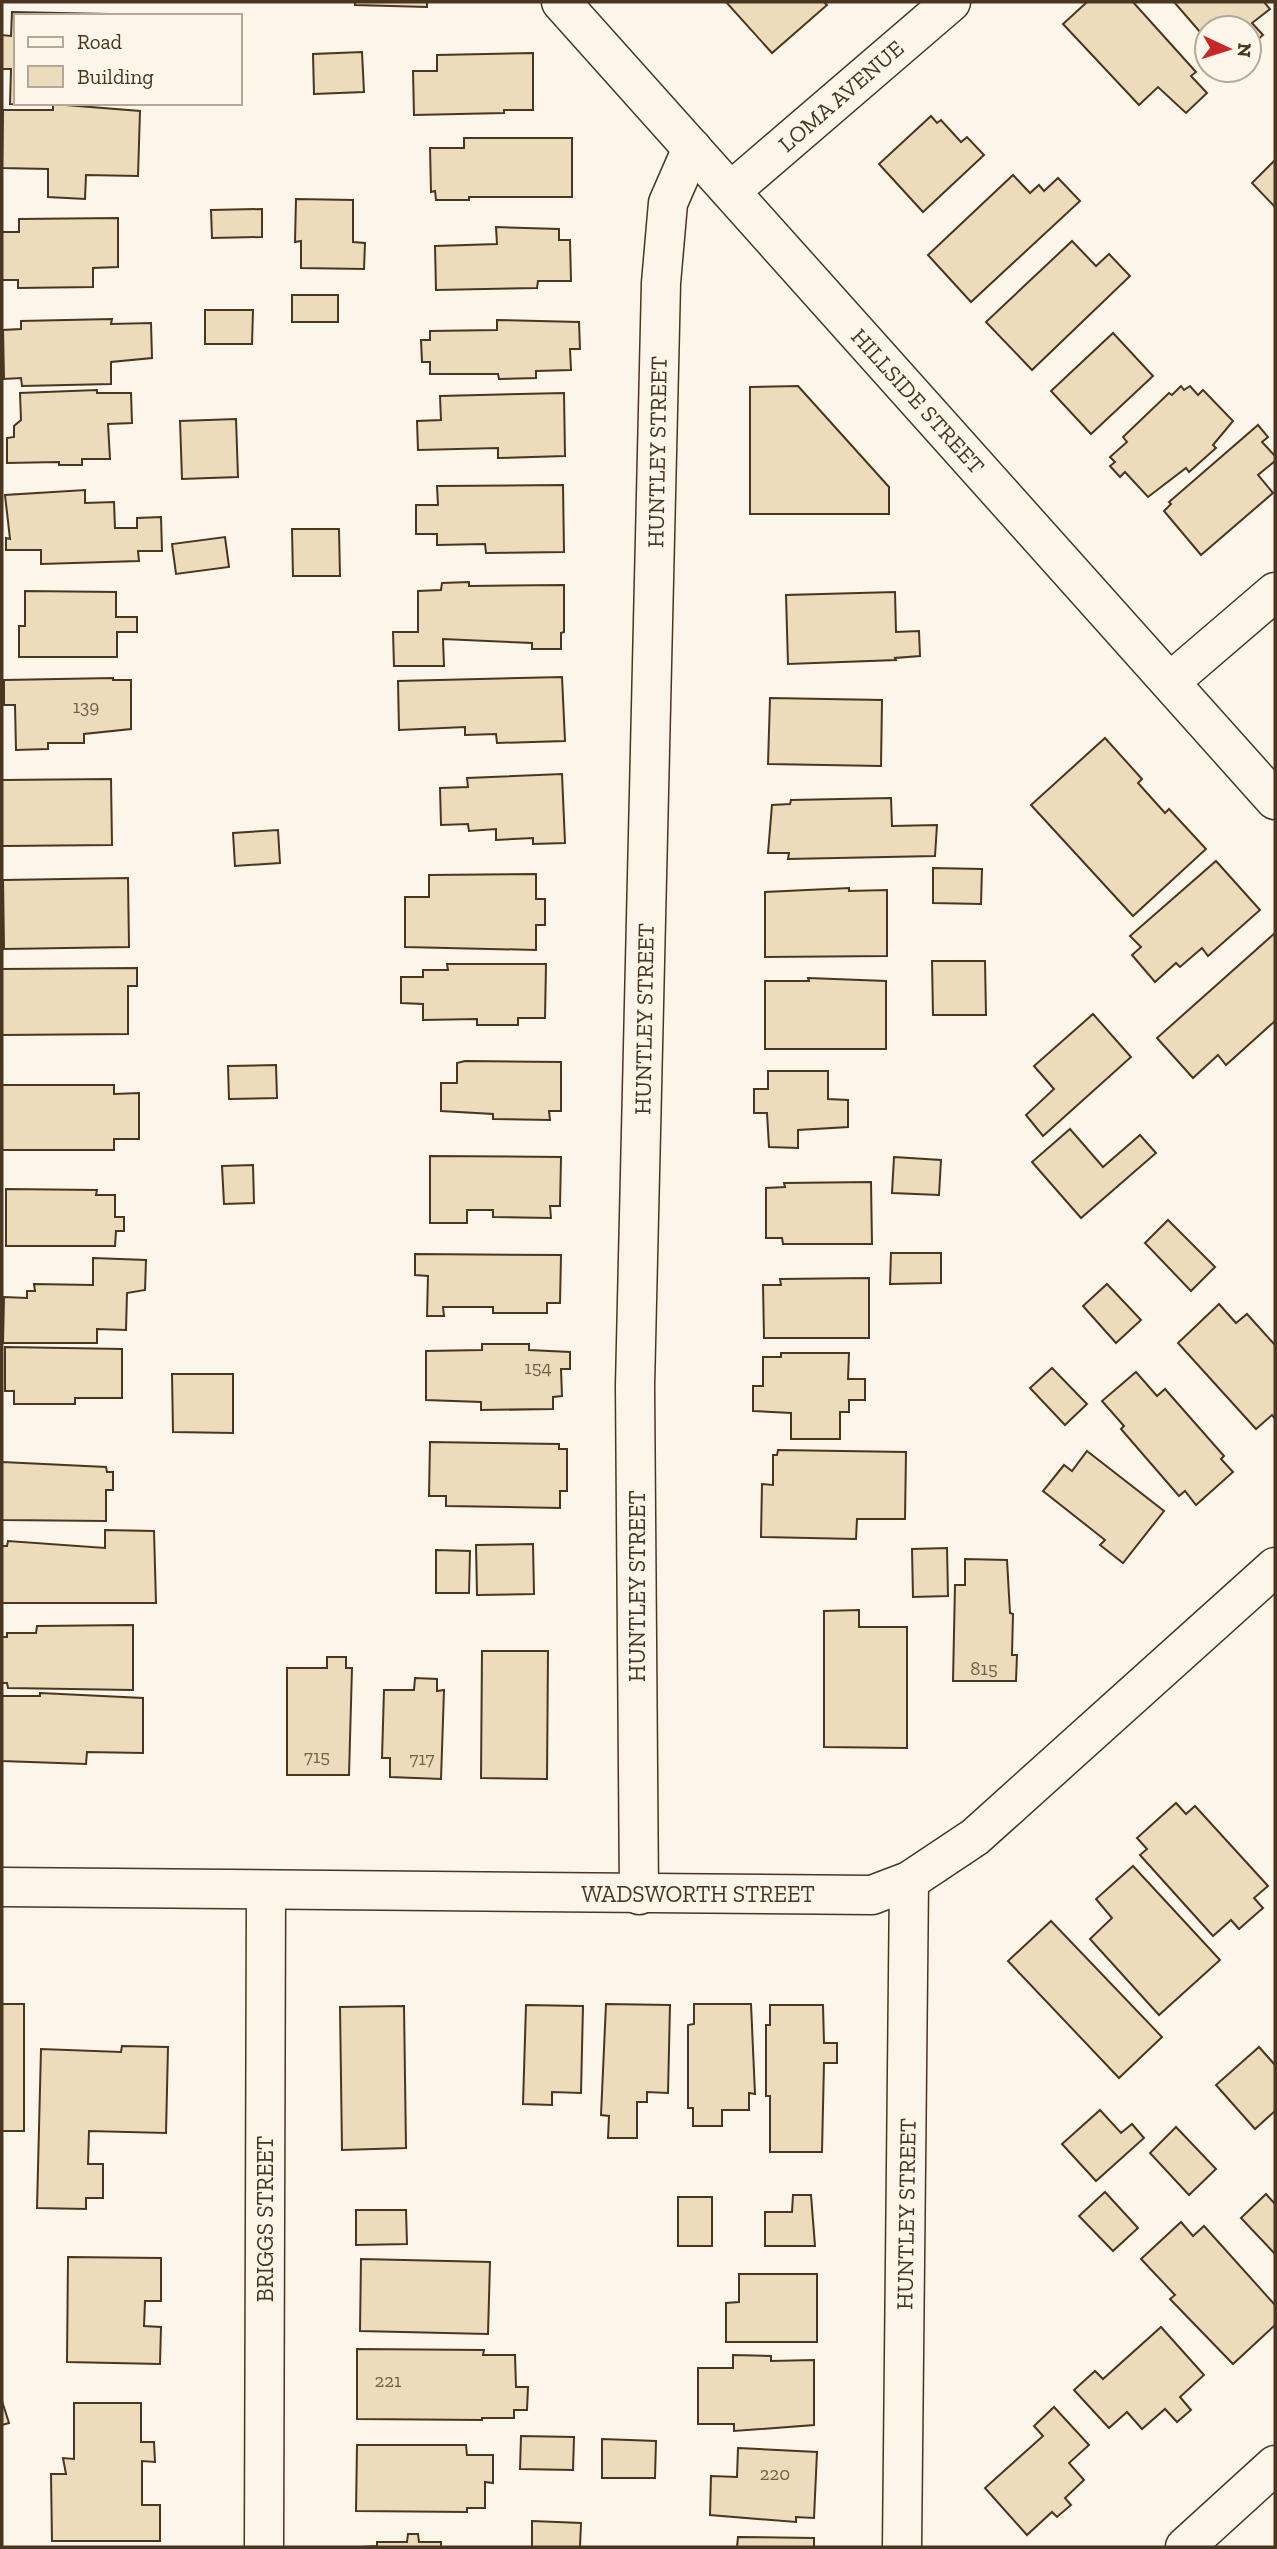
<svg xmlns="http://www.w3.org/2000/svg" width="1277" height="2549" viewBox="0 0 1277 2549" font-family="'Zilla Slab',serif">
<style>
.building{fill:#ecdcbc;stroke:#4a3520;stroke-width:2}
.lines{fill:none;stroke-linecap:round;stroke-linejoin:round}
.minor-casing{stroke:#4a3520;stroke-width:41}
.minor{stroke:#fbf6e9;stroke-width:38}
.labels{text-anchor:middle;dominant-baseline:central;stroke-width:5;stroke-linejoin:round;paint-order:stroke}
.number-label{font-size:19px;fill:#725f47}
.street-label{font-size:23px;fill:#4a3520;stroke:#fbf6e9}
</style>
<rect width="100%" height="100%" fill="#fbf6e9"/>
<!-- building -->
<g class="building">
<path d="M 355,2 L 427,2 L 427,7 L 355,5 Z"/>
<path d="M 726,2 L 824,2 L 827,5 L 772,53 Z"/>
<path d="M 1087,2 L 1133,2 L 1196,72 L 1191,76 L 1207,93 L 1186,113 L 1158,87 L 1139,105 L 1063,24 Z"/>
<path d="M 1174,2 L 1264,2 L 1270,9 L 1252,23 L 1263,35 L 1250,46 L 1249,28 L 1207,28 L 1207,40 Z"/>
<path d="M 12,12 L 109,14 L 16,16 L 16,103 L 107,105 L 10,104 L 11,69 L 2,69 L 2,35 L 11,36 Z"/>
<path d="M 362,52 L 364,92 L 314,94 L 313,54 Z"/>
<path d="M 533,53 L 533,110 L 504,110 L 504,113 L 414,115 L 413,71 L 437,71 L 437,55 Z"/>
<path d="M 53,104 L 140,111 L 138,176 L 86,175 L 85,199 L 48,197 L 48,169 L 2,168 L 3,110 L 53,110 Z"/>
<path d="M 931,116 L 937,123 L 941,120 L 961,142 L 967,137 L 984,155 L 923,212 L 879,164 Z"/>
<path d="M 464,138 L 572,138 L 572,197 L 469,197 L 469,200 L 436,200 L 435,191 L 431,192 L 430,148 L 464,148 Z"/>
<path d="M 1275,160 L 1275,207 L 1252,183 Z"/>
<path d="M 1013,175 L 1030,193 L 1039,185 L 1044,191 L 1058,178 L 1080,201 L 971,302 L 928,255 Z"/>
<path d="M 296,199 L 353,200 L 353,242 L 365,243 L 364,269 L 301,268 L 301,241 L 295,242 Z"/>
<path d="M 262,209 L 262,237 L 212,238 L 211,210 Z"/>
<path d="M 118,218 L 118,267 L 93,268 L 93,287 L 18,288 L 18,280 L 2,280 L 2,232 L 19,232 L 19,219 Z"/>
<path d="M 496,227 L 559,229 L 559,240 L 570,240 L 571,281 L 538,281 L 537,288 L 436,290 L 435,246 L 497,244 Z"/>
<path d="M 1072,241 L 1096,266 L 1109,254 L 1130,276 L 1032,370 L 986,322 Z"/>
<rect x="292" y="295" width="46" height="27"/>
<path d="M 205,310 L 253,310 L 252,344 L 205,344 Z"/>
<path d="M 112,319 L 111,324 L 151,323 L 152,358 L 111,362 L 111,384 L 22,386 L 21,378 L 4,379 L 3,330 L 21,329 L 21,321 Z"/>
<path d="M 497,320 L 579,322 L 580,349 L 570,349 L 571,370 L 536,371 L 536,378 L 499,379 L 498,374 L 430,374 L 430,362 L 422,362 L 421,340 L 430,340 L 430,331 L 497,330 Z"/>
<path d="M 1113,333 L 1153,376 L 1091,434 L 1051,391 Z"/>
<path d="M 798,386 L 889,487 L 889,514 L 750,514 L 750,387 Z"/>
<path d="M 1181,386 L 1184,390 L 1190,386 L 1198,395 L 1203,390 L 1233,421 L 1213,445 L 1216,448 L 1189,472 L 1186,468 L 1148,497 L 1125,472 L 1120,477 L 1110,466 L 1115,462 L 1110,457 L 1127,442 L 1123,437 L 1169,393 L 1172,395 Z"/>
<path d="M 97,390 L 97,393 L 131,393 L 132,423 L 108,424 L 110,459 L 82,459 L 82,465 L 59,465 L 59,462 L 7,463 L 7,438 L 14,437 L 14,426 L 21,420 L 20,393 Z"/>
<path d="M 564,393 L 565,456 L 498,458 L 498,448 L 418,450 L 417,421 L 441,420 L 440,396 Z"/>
<path d="M 236,419 L 238,477 L 182,479 L 180,421 Z"/>
<path d="M 1258,425 L 1268,437 L 1262,442 L 1275,456 L 1275,461 L 1258,475 L 1273,493 L 1201,555 L 1164,511 L 1171,504 L 1169,502 Z"/>
<path d="M 563,485 L 564,552 L 486,553 L 485,544 L 437,545 L 437,534 L 416,534 L 416,505 L 438,505 L 437,486 Z"/>
<path d="M 85,490 L 85,503 L 114,502 L 115,528 L 137,528 L 137,518 L 161,517 L 162,551 L 138,551 L 139,561 L 41,564 L 41,550 L 6,550 L 6,538 L 10,539 L 5,495 Z"/>
<path d="M 292,529 L 339,529 L 340,576 L 293,576 Z"/>
<path d="M 225,537 L 229,567 L 176,574 L 172,544 Z"/>
<path d="M 469,582 L 469,586 L 564,585 L 564,632 L 561,633 L 561,649 L 532,649 L 532,643 L 443,639 L 444,666 L 394,666 L 393,632 L 418,632 L 418,591 L 441,590 L 442,583 Z"/>
<path d="M 25,591 L 116,592 L 116,617 L 137,617 L 137,632 L 117,632 L 117,657 L 19,657 L 19,626 L 25,626 Z"/>
<path d="M 895,592 L 896,632 L 919,631 L 920,656 L 895,658 L 896,660 L 788,664 L 786,595 Z"/>
<path d="M 562,677 L 565,741 L 497,743 L 496,734 L 465,735 L 465,727 L 399,730 L 398,681 Z"/>
<path d="M 113,678 L 113,680 L 131,680 L 131,729 L 84,734 L 84,743 L 48,743 L 48,749 L 16,750 L 15,705 L 4,705 L 4,680 Z"/>
<path d="M 770,698 L 882,700 L 881,766 L 768,764 Z"/>
<path d="M 1105,738 L 1142,779 L 1138,783 L 1165,813 L 1169,809 L 1206,849 L 1133,916 L 1031,805 Z"/>
<path d="M 562,774 L 565,843 L 533,844 L 533,838 L 496,840 L 496,829 L 469,831 L 468,824 L 441,825 L 440,788 L 468,787 L 467,778 Z"/>
<path d="M 111,779 L 112,845 L 2,846 L 2,780 Z"/>
<path d="M 891,798 L 892,826 L 937,825 L 935,856 L 788,859 L 789,853 L 768,853 L 772,805 L 790,804 L 791,800 Z"/>
<path d="M 278,830 L 280,863 L 235,866 L 233,833 Z"/>
<path d="M 1216,861 L 1260,910 L 1208,956 L 1202,948 L 1180,967 L 1176,963 L 1155,982 L 1132,955 L 1141,947 L 1130,936 Z"/>
<path d="M 933,868 L 982,869 L 981,904 L 933,903 Z"/>
<path d="M 536,874 L 536,899 L 545,899 L 545,925 L 536,925 L 536,950 L 405,947 L 405,897 L 429,897 L 429,875 Z"/>
<path d="M 128,878 L 129,947 L 4,949 L 3,880 Z"/>
<path d="M 849,888 L 849,891 L 887,890 L 887,956 L 765,957 L 765,892 Z"/>
<path d="M 1275,933 L 1275,1021 L 1226,1065 L 1218,1055 L 1193,1078 L 1157,1038 Z"/>
<path d="M 932,961 L 985,961 L 986,1015 L 933,1015 Z"/>
<path d="M 447,964 L 546,964 L 545,1018 L 518,1018 L 518,1025 L 477,1025 L 477,1019 L 423,1020 L 423,1004 L 401,1003 L 401,977 L 423,977 L 423,970 L 448,970 Z"/>
<path d="M 137,968 L 137,986 L 128,986 L 128,1034 L 2,1035 L 2,969 Z"/>
<path d="M 808,978 L 886,981 L 886,1049 L 765,1049 L 765,981 L 809,981 Z"/>
<path d="M 1093,1014 L 1131,1057 L 1043,1136 L 1026,1115 L 1054,1089 L 1034,1066 Z"/>
<path d="M 465,1061 L 561,1062 L 561,1111 L 549,1111 L 550,1120 L 493,1119 L 493,1114 L 441,1111 L 441,1083 L 457,1083 L 457,1063 Z"/>
<path d="M 276,1065 L 277,1098 L 229,1099 L 228,1066 Z"/>
<path d="M 768,1071 L 828,1071 L 828,1099 L 848,1100 L 848,1127 L 798,1130 L 798,1148 L 769,1147 L 767,1113 L 754,1113 L 754,1089 L 768,1089 Z"/>
<path d="M 2,1085 L 114,1085 L 114,1094 L 139,1093 L 139,1139 L 114,1139 L 114,1150 L 2,1150 Z"/>
<path d="M 1070,1129 L 1103,1167 L 1140,1135 L 1156,1153 L 1081,1218 L 1032,1162 Z"/>
<path d="M 430,1156 L 561,1157 L 560,1206 L 550,1206 L 551,1218 L 493,1217 L 493,1210 L 467,1210 L 467,1223 L 430,1223 Z"/>
<path d="M 894,1157 L 941,1160 L 939,1195 L 892,1193 Z"/>
<path d="M 253,1165 L 254,1203 L 224,1204 L 222,1166 Z"/>
<path d="M 871,1182 L 872,1244 L 783,1244 L 782,1238 L 766,1238 L 766,1188 L 785,1187 L 784,1183 Z"/>
<path d="M 6,1189 L 97,1190 L 96,1195 L 115,1195 L 115,1217 L 124,1217 L 124,1231 L 116,1231 L 115,1246 L 6,1246 Z"/>
<path d="M 1168,1220 L 1215,1267 L 1191,1291 L 1145,1243 Z"/>
<path d="M 891,1253 L 941,1253 L 941,1283 L 890,1284 Z"/>
<path d="M 415,1254 L 561,1255 L 560,1303 L 547,1303 L 547,1313 L 493,1313 L 493,1307 L 443,1307 L 444,1316 L 427,1316 L 428,1276 L 415,1275 Z"/>
<path d="M 93,1258 L 146,1260 L 145,1290 L 127,1293 L 126,1330 L 97,1329 L 97,1343 L 3,1343 L 4,1297 L 27,1298 L 27,1291 L 35,1291 L 34,1284 L 93,1285 Z"/>
<path d="M 869,1278 L 869,1338 L 764,1338 L 763,1285 L 781,1285 L 780,1279 Z"/>
<path d="M 1107,1284 L 1141,1320 L 1116,1343 L 1083,1306 Z"/>
<path d="M 1219,1304 L 1236,1323 L 1247,1314 L 1275,1345 L 1275,1419 L 1272,1415 L 1256,1429 L 1178,1343 Z"/>
<path d="M 482,1344 L 529,1344 L 529,1350 L 570,1352 L 570,1369 L 561,1369 L 562,1396 L 553,1397 L 553,1409 L 481,1410 L 481,1402 L 426,1400 L 426,1351 L 482,1350 Z"/>
<path d="M 5,1347 L 122,1349 L 122,1398 L 75,1398 L 75,1404 L 14,1404 L 14,1391 L 5,1391 Z"/>
<path d="M 781,1353 L 849,1353 L 848,1379 L 865,1379 L 865,1400 L 849,1400 L 849,1412 L 840,1412 L 840,1439 L 791,1439 L 791,1413 L 753,1411 L 753,1386 L 763,1386 L 763,1357 L 781,1357 Z"/>
<path d="M 1052,1368 L 1087,1404 L 1065,1425 L 1030,1388 Z"/>
<path d="M 1136,1372 L 1157,1396 L 1165,1389 L 1224,1456 L 1221,1459 L 1233,1472 L 1196,1505 L 1185,1491 L 1179,1496 L 1121,1429 L 1124,1426 L 1102,1401 Z"/>
<path d="M 172,1374 L 233,1374 L 233,1433 L 173,1432 Z"/>
<path d="M 430,1442 L 559,1444 L 559,1449 L 567,1449 L 567,1491 L 560,1491 L 560,1508 L 446,1506 L 446,1496 L 429,1496 Z"/>
<path d="M 778,1450 L 906,1452 L 905,1519 L 857,1519 L 856,1539 L 761,1537 L 762,1484 L 773,1485 L 773,1455 L 777,1455 Z"/>
<path d="M 1087,1451 L 1164,1511 L 1123,1563 L 1100,1545 L 1105,1540 L 1043,1491 L 1064,1465 L 1072,1471 Z"/>
<path d="M 2,1462 L 106,1467 L 107,1472 L 113,1472 L 113,1490 L 106,1490 L 106,1521 L 2,1520 Z"/>
<path d="M 105,1530 L 154,1531 L 156,1603 L 2,1603 L 2,1546 L 7,1546 L 8,1541 L 105,1548 Z"/>
<path d="M 533,1544 L 534,1594 L 477,1595 L 476,1545 Z"/>
<path d="M 947,1548 L 948,1596 L 913,1597 L 912,1549 Z"/>
<path d="M 436,1550 L 470,1551 L 469,1593 L 436,1593 Z"/>
<path d="M 965,1559 L 1007,1560 L 1010,1613 L 1013,1614 L 1012,1655 L 1017,1655 L 1016,1681 L 953,1681 L 955,1585 L 965,1585 Z"/>
<path d="M 859,1610 L 859,1627 L 907,1627 L 907,1748 L 824,1747 L 824,1611 Z"/>
<path d="M 133,1625 L 133,1690 L 8,1688 L 7,1683 L 2,1683 L 2,1637 L 7,1637 L 7,1633 L 36,1633 L 37,1626 Z"/>
<path d="M 482,1651 L 548,1651 L 547,1779 L 481,1778 Z"/>
<path d="M 327,1657 L 346,1657 L 346,1668 L 352,1668 L 349,1775 L 287,1775 L 287,1668 L 327,1668 Z"/>
<path d="M 415,1678 L 437,1679 L 437,1691 L 444,1690 L 441,1779 L 390,1777 L 390,1758 L 382,1758 L 384,1690 L 414,1690 Z"/>
<path d="M 40,1693 L 143,1698 L 143,1753 L 87,1752 L 86,1764 L 2,1761 L 2,1696 L 40,1696 Z"/>
<path d="M 1176,1803 L 1186,1814 L 1195,1806 L 1268,1886 L 1254,1898 L 1263,1908 L 1239,1929 L 1231,1920 L 1213,1936 L 1140,1855 L 1147,1849 L 1137,1838 Z"/>
<path d="M 1133,1866 L 1220,1960 L 1159,2015 L 1090,1939 L 1112,1918 L 1096,1899 Z"/>
<path d="M 1051,1921 L 1162,2037 L 1119,2078 L 1008,1961 Z"/>
<rect x="2" y="2004" width="22" height="127"/>
<path d="M 606,2004 L 670,2005 L 668,2093 L 647,2092 L 647,2102 L 637,2102 L 637,2138 L 608,2138 L 609,2116 L 601,2115 Z"/>
<path d="M 694,2004 L 751,2004 L 755,2094 L 749,2093 L 749,2110 L 722,2110 L 722,2126 L 693,2126 L 693,2108 L 688,2108 L 688,2025 L 694,2024 Z"/>
<path d="M 526,2005 L 583,2006 L 581,2093 L 552,2092 L 552,2105 L 523,2104 Z"/>
<path d="M 770,2005 L 823,2005 L 824,2043 L 837,2043 L 837,2063 L 824,2063 L 822,2152 L 770,2152 L 770,2096 L 766,2096 L 766,2025 L 770,2025 Z"/>
<path d="M 404,2006 L 406,2148 L 342,2150 L 340,2007 Z"/>
<path d="M 122,2046 L 168,2047 L 166,2133 L 89,2131 L 88,2164 L 103,2164 L 103,2198 L 86,2198 L 86,2209 L 37,2208 L 41,2049 L 121,2052 Z"/>
<path d="M 1259,2047 L 1275,2065 L 1275,2111 L 1255,2129 L 1216,2085 Z"/>
<path d="M 1100,2110 L 1121,2133 L 1132,2124 L 1144,2138 L 1096,2181 L 1062,2144 Z"/>
<path d="M 1176,2127 L 1216,2169 L 1189,2195 L 1150,2153 Z"/>
<path d="M 1105,2192 L 1138,2228 L 1113,2251 L 1079,2216 Z"/>
<path d="M 1266,2194 L 1275,2204 L 1275,2254 L 1241,2218 Z"/>
<path d="M 793,2195 L 811,2195 L 815,2246 L 765,2246 L 765,2212 L 792,2212 Z"/>
<rect x="678" y="2197" width="34" height="49"/>
<path d="M 356,2210 L 406,2210 L 407,2244 L 356,2245 Z"/>
<path d="M 1181,2222 L 1193,2236 L 1204,2226 L 1275,2305 L 1275,2325 L 1233,2364 L 1170,2299 L 1175,2295 L 1141,2259 Z"/>
<path d="M 68,2257 L 161,2258 L 161,2301 L 145,2301 L 144,2326 L 161,2327 L 160,2364 L 67,2362 Z"/>
<path d="M 361,2259 L 490,2262 L 488,2334 L 360,2331 Z"/>
<path d="M 739,2274 L 817,2274 L 817,2342 L 726,2342 L 726,2303 L 739,2302 Z"/>
<path d="M 1161,2327 L 1204,2375 L 1180,2397 L 1191,2410 L 1177,2422 L 1165,2409 L 1142,2429 L 1127,2412 L 1109,2428 L 1074,2390 L 1095,2371 L 1103,2379 Z"/>
<path d="M 357,2349 L 484,2350 L 483,2355 L 515,2355 L 516,2387 L 528,2387 L 527,2410 L 514,2410 L 514,2418 L 482,2418 L 482,2420 L 357,2419 Z"/>
<path d="M 733,2355 L 771,2356 L 771,2361 L 814,2360 L 814,2425 L 734,2431 L 734,2424 L 698,2424 L 698,2368 L 733,2368 Z"/>
<path d="M 2,2401 L 9,2423 L 2,2425 Z"/>
<path d="M 74,2403 L 141,2403 L 141,2442 L 154,2442 L 155,2462 L 142,2461 L 142,2505 L 160,2505 L 160,2541 L 52,2541 L 51,2474 L 66,2474 L 63,2458 L 74,2459 Z"/>
<path d="M 1054,2407 L 1089,2445 L 1069,2463 L 1084,2480 L 1065,2498 L 1071,2505 L 1057,2517 L 1052,2512 L 1027,2535 L 985,2488 L 1043,2436 L 1034,2426 Z"/>
<path d="M 521,2436 L 574,2437 L 573,2470 L 520,2469 Z"/>
<path d="M 602,2439 L 656,2441 L 655,2478 L 602,2478 Z"/>
<path d="M 357,2445 L 466,2445 L 467,2455 L 493,2455 L 493,2483 L 485,2482 L 485,2508 L 467,2508 L 467,2512 L 356,2511 Z"/>
<path d="M 738,2448 L 817,2452 L 814,2518 L 796,2517 L 796,2522 L 710,2515 L 711,2476 L 737,2477 Z"/>
<path d="M 532,2521 L 581,2523 L 580,2547 L 532,2547 Z"/>
<path d="M 408,2534 L 418,2534 L 419,2542 L 441,2542 L 441,2547 L 360,2547 L 377,2546 L 377,2542 L 407,2542 Z"/>
<path d="M 738,2537 L 814,2538 L 814,2547 L 737,2547 Z"/>
</g>
<g class="lines">
<!-- minor casing -->
<g class="minor-casing">
<g id="minor">
<path d="M 561,2 L 1275,800"/>
<path d="M 731,191 L 951,2"/>
<path d="M 1170,682 L 1275,592"/>
<path d="M 2,1887 L 872,1895 L 909,1881 L 975,1837 L 1275,1567"/>
<path d="M 639,1895 L 635,1386 L 661,283 L 668,203 L 692,148"/>
<path d="M 264,2547 L 266,1890"/>
<path d="M 902,2547 L 909,1881"/>
<path d="M 1185,2547 L 1275,2465"/>
</g>
</g>
<!-- minor -->
<use href="#minor" class="minor"/>
</g>
<g class="labels">
<!-- number labels -->
<g class="number-label">
<text x="86" y="706">139</text>
<text x="538" y="1367">154</text>
<text x="984" y="1668">815</text>
<text x="317" y="1756">715</text>
<text x="422" y="1758">717</text>
<text x="388" y="2380">221</text>
<text x="775" y="2473">220</text>
</g>
<!-- street labels -->
<g class="street-label">
<text transform="translate(841 96) rotate(-41)">LOMA AVENUE</text>
<text transform="translate(918 401) rotate(48)">HILLSIDE STREET</text>
<text transform="translate(657 452) rotate(-89)">HUNTLEY STREET</text>
<text transform="translate(644 1019) rotate(-89)">HUNTLEY STREET</text>
<text transform="translate(637 1586) rotate(-90)">HUNTLEY STREET</text>
<text x="698" y="1894">WADSWORTH STREET</text>
<text transform="translate(906 2214) rotate(-89)">HUNTLEY STREET</text>
<text transform="translate(265 2219) rotate(-90)">BRIGGS STREET</text>
</g>
</g>
<!-- border -->
<rect width="1277" height="2549" fill="none" stroke="#4a3520" stroke-width="7"/>
<!-- legend -->
<rect x="14" y="14" width="228" height="91" fill="#fbf6e9" stroke="#b4a999" stroke-width="2"/>
<rect x="28" y="37" width="35" height="10" fill="#fbf6e9" stroke="#b4a999" stroke-width="2"/>
<text x="77" y="49" font-size="21" fill="#4a3520">Road</text>
<rect x="28" y="66" width="35" height="21" fill="#ecdcbc" stroke="#b4a999" stroke-width="2"/>
<text x="77" y="84" font-size="21" fill="#4a3520">Building</text>
<!-- north arrow -->
<g transform="translate(1228 49) rotate(94)"><circle r="33" fill="#fbf6e9" stroke="#b4a999" stroke-width="2"/>
<path d="M0-5L12 26L0 18L-12 26Z" fill="#c62828"/>
<text y="-10" font-size="19" font-weight="bold" text-anchor="middle" fill="#4a3520">N</text>
</g>
</svg>
